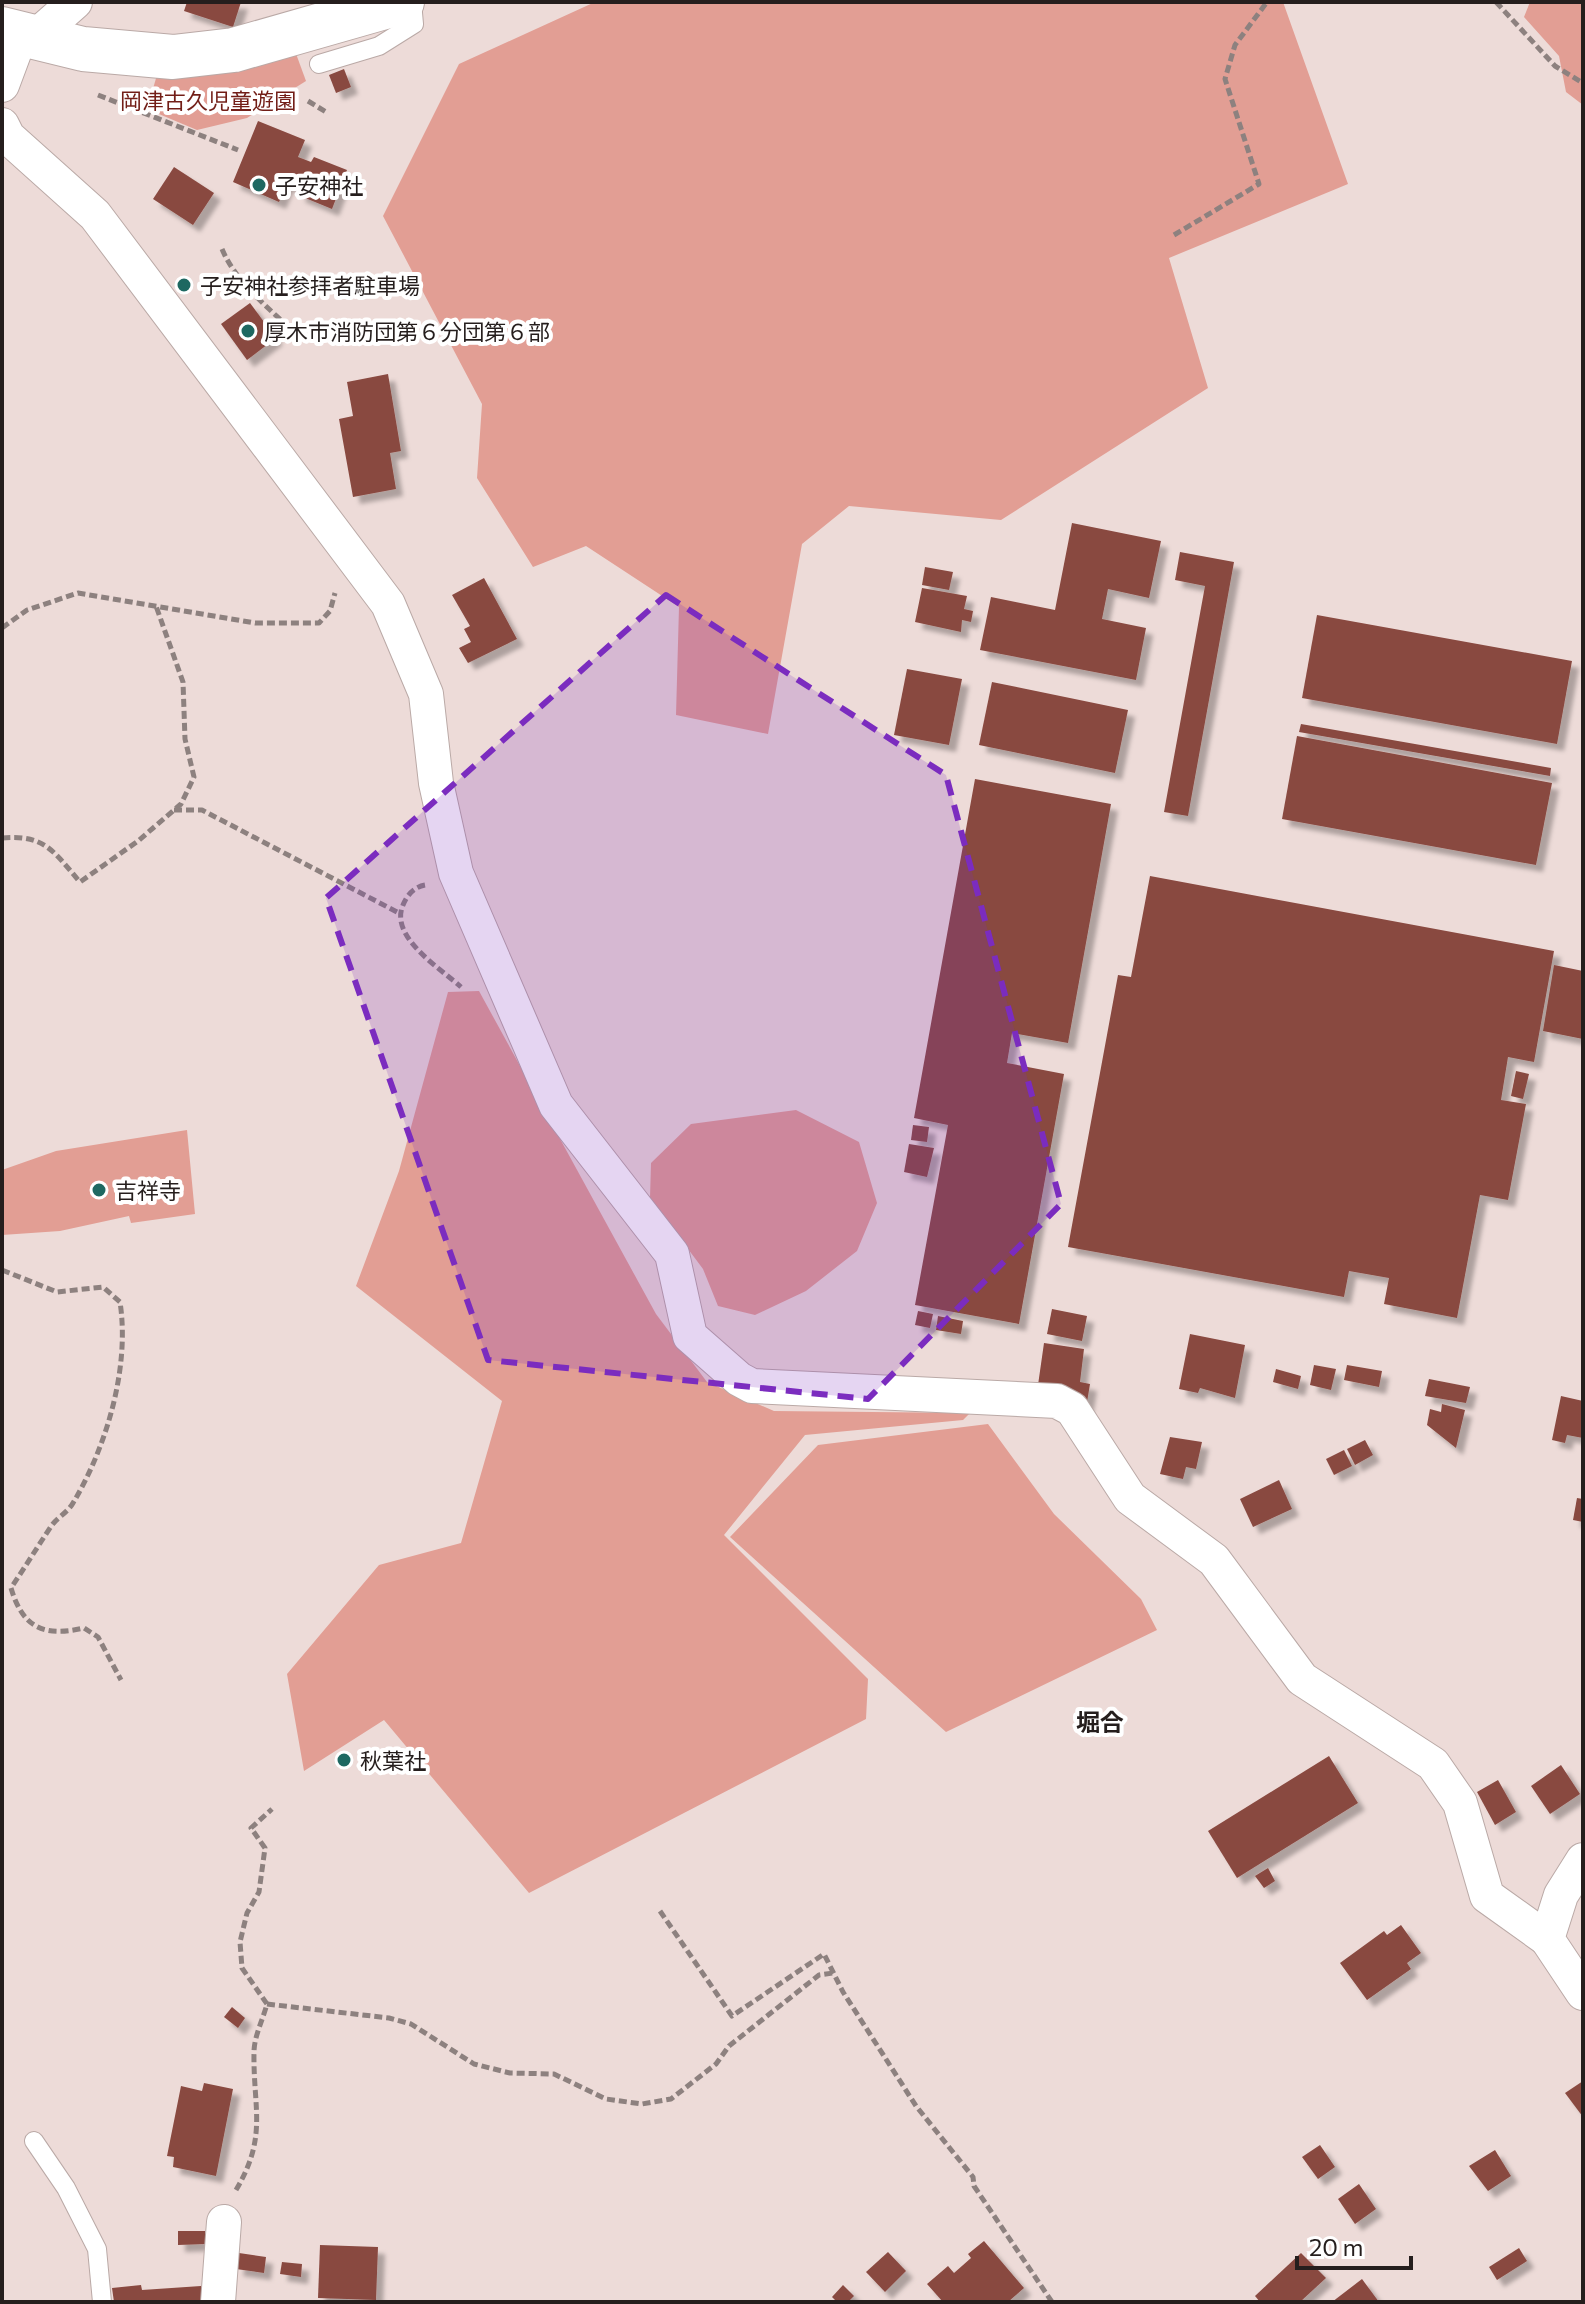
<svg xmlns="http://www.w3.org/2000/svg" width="1585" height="2304" viewBox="0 0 1585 2304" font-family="Commissioner,'Noto Sans JP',sans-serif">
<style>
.green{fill:#e29e94}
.building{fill:#894940;filter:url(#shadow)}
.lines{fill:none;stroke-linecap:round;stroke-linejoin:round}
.lane-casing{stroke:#baa9a6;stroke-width:20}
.street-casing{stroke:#baa9a6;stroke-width:36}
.secondary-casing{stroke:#baa9a6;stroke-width:46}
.path{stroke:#8d817f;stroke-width:5;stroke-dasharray:8 4;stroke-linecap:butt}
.lane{stroke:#fff;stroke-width:18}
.street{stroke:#fff;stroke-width:34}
.secondary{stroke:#fff;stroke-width:44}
.marked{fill:#7b2cbf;fill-opacity:0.2;stroke:#7b2cbf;stroke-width:6;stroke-dasharray:16 10;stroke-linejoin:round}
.poi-dot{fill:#1e6861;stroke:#fff;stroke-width:3}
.labels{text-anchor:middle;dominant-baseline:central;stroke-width:8;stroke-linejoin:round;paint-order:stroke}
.park-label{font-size:22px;fill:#721e17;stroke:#fff}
.poi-label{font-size:22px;fill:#251e1d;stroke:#fff;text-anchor:start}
.neighbourhood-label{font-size:24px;font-weight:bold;fill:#251e1d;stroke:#fff}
</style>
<defs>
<filter id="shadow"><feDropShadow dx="7" dy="7" stdDeviation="2" flood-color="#0004"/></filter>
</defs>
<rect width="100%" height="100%" fill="#eddbd8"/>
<!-- green -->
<g class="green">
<path d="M 595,2 L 1283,2 L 1348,184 L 1169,258 L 1208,388 L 1001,520 L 849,506 L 802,544 L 768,734 L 676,715 L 679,607 L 586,546 L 533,567 L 477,478 L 482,404 L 383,216 L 459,64 Z"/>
<path d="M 1530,2 L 1583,2 L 1583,105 L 1566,92 L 1559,56 L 1524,17 Z"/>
<path d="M 295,51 L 306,81 L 247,118 L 197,130 L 147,109 L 157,75 Z"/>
<path d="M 479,991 L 656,1314 L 707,1382 L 774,1411 L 970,1413 L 963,1420 L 805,1435 L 724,1535 L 868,1679 L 866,1719 L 529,1893 L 384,1720 L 304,1771 L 287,1674 L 379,1565 L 461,1543 L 502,1401 L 356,1286 L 399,1171 L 448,992 Z"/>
<path d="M 796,1110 L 859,1142 L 877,1203 L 857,1251 L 806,1291 L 755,1315 L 718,1306 L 703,1269 L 650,1198 L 651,1163 L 691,1124 Z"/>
<path d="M 187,1130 L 195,1214 L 131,1223 L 129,1216 L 60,1231 L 2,1235 L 2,1170 L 56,1151 Z"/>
<path d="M 988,1424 L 1054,1514 L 1141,1599 L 1157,1630 L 946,1732 L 730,1537 L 818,1445 Z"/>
</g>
<!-- building -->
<g class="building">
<path d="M 187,2 L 241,2 L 233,27 L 184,11 Z"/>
<path d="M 344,69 L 351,87 L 336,93 L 329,75 Z"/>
<path d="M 258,121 L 305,140 L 298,157 L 311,162 L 314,157 L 347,170 L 332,209 L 298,195 L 300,190 L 287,184 L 279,202 L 233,182 Z"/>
<path d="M 174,167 L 214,193 L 193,225 L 153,199 Z"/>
<path d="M 250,303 L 276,338 L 247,360 L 221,324 Z"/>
<path d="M 388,374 L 401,451 L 390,453 L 396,489 L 353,497 L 339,419 L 353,416 L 347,382 Z"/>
<path d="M 1072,523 L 1161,541 L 1149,598 L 1108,589 L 1102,619 L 1146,628 L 1136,680 L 980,650 L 991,597 L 1055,610 Z"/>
<path d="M 1180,552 L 1234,562 L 1188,816 L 1164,812 L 1205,586 L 1175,580 Z"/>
<path d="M 925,567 L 953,572 L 949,590 L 922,585 Z"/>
<path d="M 484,578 L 517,639 L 468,663 L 459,648 L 471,642 L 464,629 L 470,626 L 452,595 Z"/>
<path d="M 922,588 L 967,596 L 964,609 L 973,611 L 971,622 L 962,620 L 961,632 L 915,622 Z"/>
<path d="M 1317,615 L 1572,661 L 1557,744 L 1302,698 Z"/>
<path d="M 907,669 L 962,679 L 949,745 L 894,735 Z"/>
<path d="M 992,682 L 1128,710 L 1115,773 L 979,745 Z"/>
<path d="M 1301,724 L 1551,768 L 1550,776 L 1299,732 Z"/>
<path d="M 1297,736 L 1552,783 L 1536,865 L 1282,819 Z"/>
<path d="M 975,779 L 1111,804 L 1068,1043 L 1012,1033 L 1007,1063 L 1064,1074 L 1019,1324 L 915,1305 L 948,1125 L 914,1118 Z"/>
<path d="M 1150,876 L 1554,951 L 1534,1062 L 1508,1057 L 1501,1100 L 1526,1104 L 1508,1200 L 1480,1195 L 1457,1318 L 1384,1304 L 1389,1278 L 1349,1271 L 1344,1297 L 1068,1247 L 1118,975 L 1131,977 Z"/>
<path d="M 1554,965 L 1583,971 L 1583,1039 L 1543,1031 Z"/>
<path d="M 1516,1071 L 1529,1074 L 1523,1099 L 1511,1096 Z"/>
<path d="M 913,1125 L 929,1127 L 927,1142 L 911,1140 Z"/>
<path d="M 909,1144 L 934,1148 L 927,1177 L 904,1172 Z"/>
<path d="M 1052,1309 L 1087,1316 L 1082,1341 L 1047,1334 Z"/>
<path d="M 918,1311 L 933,1314 L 930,1328 L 915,1325 Z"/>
<path d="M 938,1316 L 963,1321 L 961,1334 L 936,1330 Z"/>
<path d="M 1190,1334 L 1245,1345 L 1235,1398 L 1200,1388 L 1198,1393 L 1179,1389 Z"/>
<path d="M 1044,1343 L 1084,1349 L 1080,1382 L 1090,1384 L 1086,1408 L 1038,1385 Z"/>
<path d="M 1314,1365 L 1336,1369 L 1331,1390 L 1310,1385 Z"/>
<path d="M 1347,1365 L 1382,1371 L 1379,1387 L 1344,1380 Z"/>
<path d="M 1276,1369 L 1301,1376 L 1298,1389 L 1273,1382 Z"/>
<path d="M 1429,1379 L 1470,1387 L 1466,1403 L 1425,1396 Z"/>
<path d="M 1561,1396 L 1583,1401 L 1583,1438 L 1567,1435 L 1565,1443 L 1552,1440 Z"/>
<path d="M 1442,1404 L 1465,1410 L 1456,1448 L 1427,1425 L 1430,1409 L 1441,1412 Z"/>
<path d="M 1170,1437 L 1202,1442 L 1196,1469 L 1186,1467 L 1183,1479 L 1160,1474 Z"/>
<path d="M 1365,1440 L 1373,1455 L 1355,1465 L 1347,1449 Z"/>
<path d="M 1344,1450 L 1352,1466 L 1334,1475 L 1326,1459 Z"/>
<path d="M 1279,1480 L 1292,1509 L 1253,1527 L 1240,1499 Z"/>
<path d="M 1577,1498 L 1583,1499 L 1583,1522 L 1573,1520 Z"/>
<path d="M 1329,1756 L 1358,1803 L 1237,1878 L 1208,1831 Z"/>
<path d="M 1561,1765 L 1580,1794 L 1550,1814 L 1531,1786 Z"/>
<path d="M 1498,1780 L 1516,1812 L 1495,1825 L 1477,1792 Z"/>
<path d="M 1268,1868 L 1275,1881 L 1264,1888 L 1255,1876 Z"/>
<path d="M 1401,1925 L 1421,1953 L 1407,1963 L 1411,1969 L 1367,2000 L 1340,1963 L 1384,1931 L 1387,1935 Z"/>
<path d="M 232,2007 L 245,2018 L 238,2028 L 224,2017 Z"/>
<path d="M 1583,2081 L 1583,2117 L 1565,2093 Z"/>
<path d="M 204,2083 L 233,2089 L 216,2176 L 173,2167 L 174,2157 L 167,2156 L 181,2086 L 202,2091 Z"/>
<path d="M 1320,2145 L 1335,2167 L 1318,2179 L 1302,2157 Z"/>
<path d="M 1495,2150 L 1511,2176 L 1488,2191 L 1469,2166 Z"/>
<path d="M 1359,2184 L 1376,2209 L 1355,2224 L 1338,2199 Z"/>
<path d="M 178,2231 L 205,2231 L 205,2244 L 178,2245 Z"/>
<path d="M 984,2241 L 1024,2288 L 1008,2302 L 943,2302 L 927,2284 L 948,2266 L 954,2273 L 971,2258 L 968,2254 Z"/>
<path d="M 320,2245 L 378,2247 L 376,2300 L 318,2298 Z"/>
<path d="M 1519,2248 L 1527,2261 L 1497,2280 L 1489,2267 Z"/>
<path d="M 888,2252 L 906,2271 L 885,2292 L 866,2272 Z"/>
<path d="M 239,2253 L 266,2257 L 264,2273 L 236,2269 Z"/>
<path d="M 1301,2253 L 1326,2278 L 1300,2302 L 1260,2302 L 1255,2296 Z"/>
<path d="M 282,2262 L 302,2264 L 301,2277 L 280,2274 Z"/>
<path d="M 1362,2279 L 1379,2302 L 1332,2302 Z"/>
<path d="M 141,2285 L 142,2290 L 201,2286 L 202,2302 L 114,2302 L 112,2288 Z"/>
<path d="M 843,2285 L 854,2296 L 848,2302 L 837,2302 L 832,2297 Z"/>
</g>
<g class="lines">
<!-- lane casing -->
<g class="lane-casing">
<g id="lane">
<path d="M 319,64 L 379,46 L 414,24 L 412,2"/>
<path d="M 34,2141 L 66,2188 L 97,2249 L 102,2302"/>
</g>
</g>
<!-- street casing -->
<g class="street-casing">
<g id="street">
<path d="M 33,39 L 75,2"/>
<path d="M 2,85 L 21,34"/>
<path d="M 2,125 L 8,137 L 95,215 L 388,604 L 426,694 L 436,783 L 456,873 L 556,1105 L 672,1254 L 690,1336 L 739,1379 L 752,1386 L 1057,1401 L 1072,1409 L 1130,1498 L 1214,1560 L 1302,1679 L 1433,1764 L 1460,1803 L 1487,1896 L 1547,1939"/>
<path d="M 1583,1860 L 1561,1895 L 1547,1939 L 1583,1993"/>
<path d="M 218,2302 L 224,2222"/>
</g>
</g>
<!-- secondary casing -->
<g class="secondary-casing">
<path id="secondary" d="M 2,29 L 83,49 L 173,57 L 234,50 L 402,2"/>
</g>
<!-- path -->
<g class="path">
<path d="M 1496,2 L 1555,66 L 1583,83"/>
<path d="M 98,95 L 238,150"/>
<path d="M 308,101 L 326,112"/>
<path d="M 1174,235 L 1259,184 L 1225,79 L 1235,45 L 1267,2"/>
<path d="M 222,249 C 235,280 262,302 285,324"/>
<path d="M 2,628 L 27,610 L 78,593 L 255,623 L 319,623 L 330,611 L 335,593"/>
<path d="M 174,810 L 202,810 L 399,913"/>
<path d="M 2,838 C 45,834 54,852 80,882 L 138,841 L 181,804 L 194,777 L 185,739 L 183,682 L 156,606"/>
<path d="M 425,885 C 414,887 407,895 403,905 C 389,937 440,968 461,987"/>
<path d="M 2,1270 L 57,1292 L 103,1287 L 120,1302 C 130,1367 107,1446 73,1503 C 68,1512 58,1517 52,1525 C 38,1546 25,1567 11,1588 C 23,1629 45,1637 84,1628 L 98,1637 L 121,1680"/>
<path d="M 660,1911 L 732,2016 L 824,1954 L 843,1992 L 916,2106 L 973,2177 L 974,2186 L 1052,2302"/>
<path d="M 267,2004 L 389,2018 L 411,2024 L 474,2064 L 510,2073 L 554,2074 L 606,2099 L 642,2104 L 671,2099 L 716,2064 L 729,2046 L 819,1975 L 833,1973"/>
<path d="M 236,2190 C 268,2136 253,2109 254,2052 C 254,2037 263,2019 267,2004 L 242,1968 L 240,1942 L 247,1913 L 259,1892 L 265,1848 L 251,1828 L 272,1809"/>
</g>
<!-- lane -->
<use href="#lane" class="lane"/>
<!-- street -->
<use href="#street" class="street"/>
<!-- secondary -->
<use href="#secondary" class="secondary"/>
</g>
<!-- marked area -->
<path class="marked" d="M 666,595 L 946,775 L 1061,1204 L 868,1399 L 488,1360 L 326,898 Z"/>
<!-- markers -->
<g class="poi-dot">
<circle cx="259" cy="185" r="8"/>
<circle cx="184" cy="285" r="8"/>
<circle cx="248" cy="331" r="8"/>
<circle cx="99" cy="1190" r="8"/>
<circle cx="344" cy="1760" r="8"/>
</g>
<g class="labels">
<!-- park labels -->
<g class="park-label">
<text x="208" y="100">岡津古久児童遊園</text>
</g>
<!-- poi labels -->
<g class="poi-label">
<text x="275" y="185">子安神社</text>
<text x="200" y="285">子安神社参拝者駐車場</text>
<text x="264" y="331">厚木市消防団第６分団第６部</text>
<text x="115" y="1190">吉祥寺</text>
<text x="360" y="1760">秋葉社</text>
</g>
<!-- neighbourhood labels -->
<g class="neighbourhood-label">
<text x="1100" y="1721">堀合</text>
</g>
</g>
<!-- border -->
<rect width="1585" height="2304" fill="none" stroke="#251e1d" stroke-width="8"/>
<!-- scale -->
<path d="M1297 2256v12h114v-12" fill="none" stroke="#251e1d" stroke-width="4"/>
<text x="1309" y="2256" font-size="24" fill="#251e1d" stroke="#ffffff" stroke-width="6" paint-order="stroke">20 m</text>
</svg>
